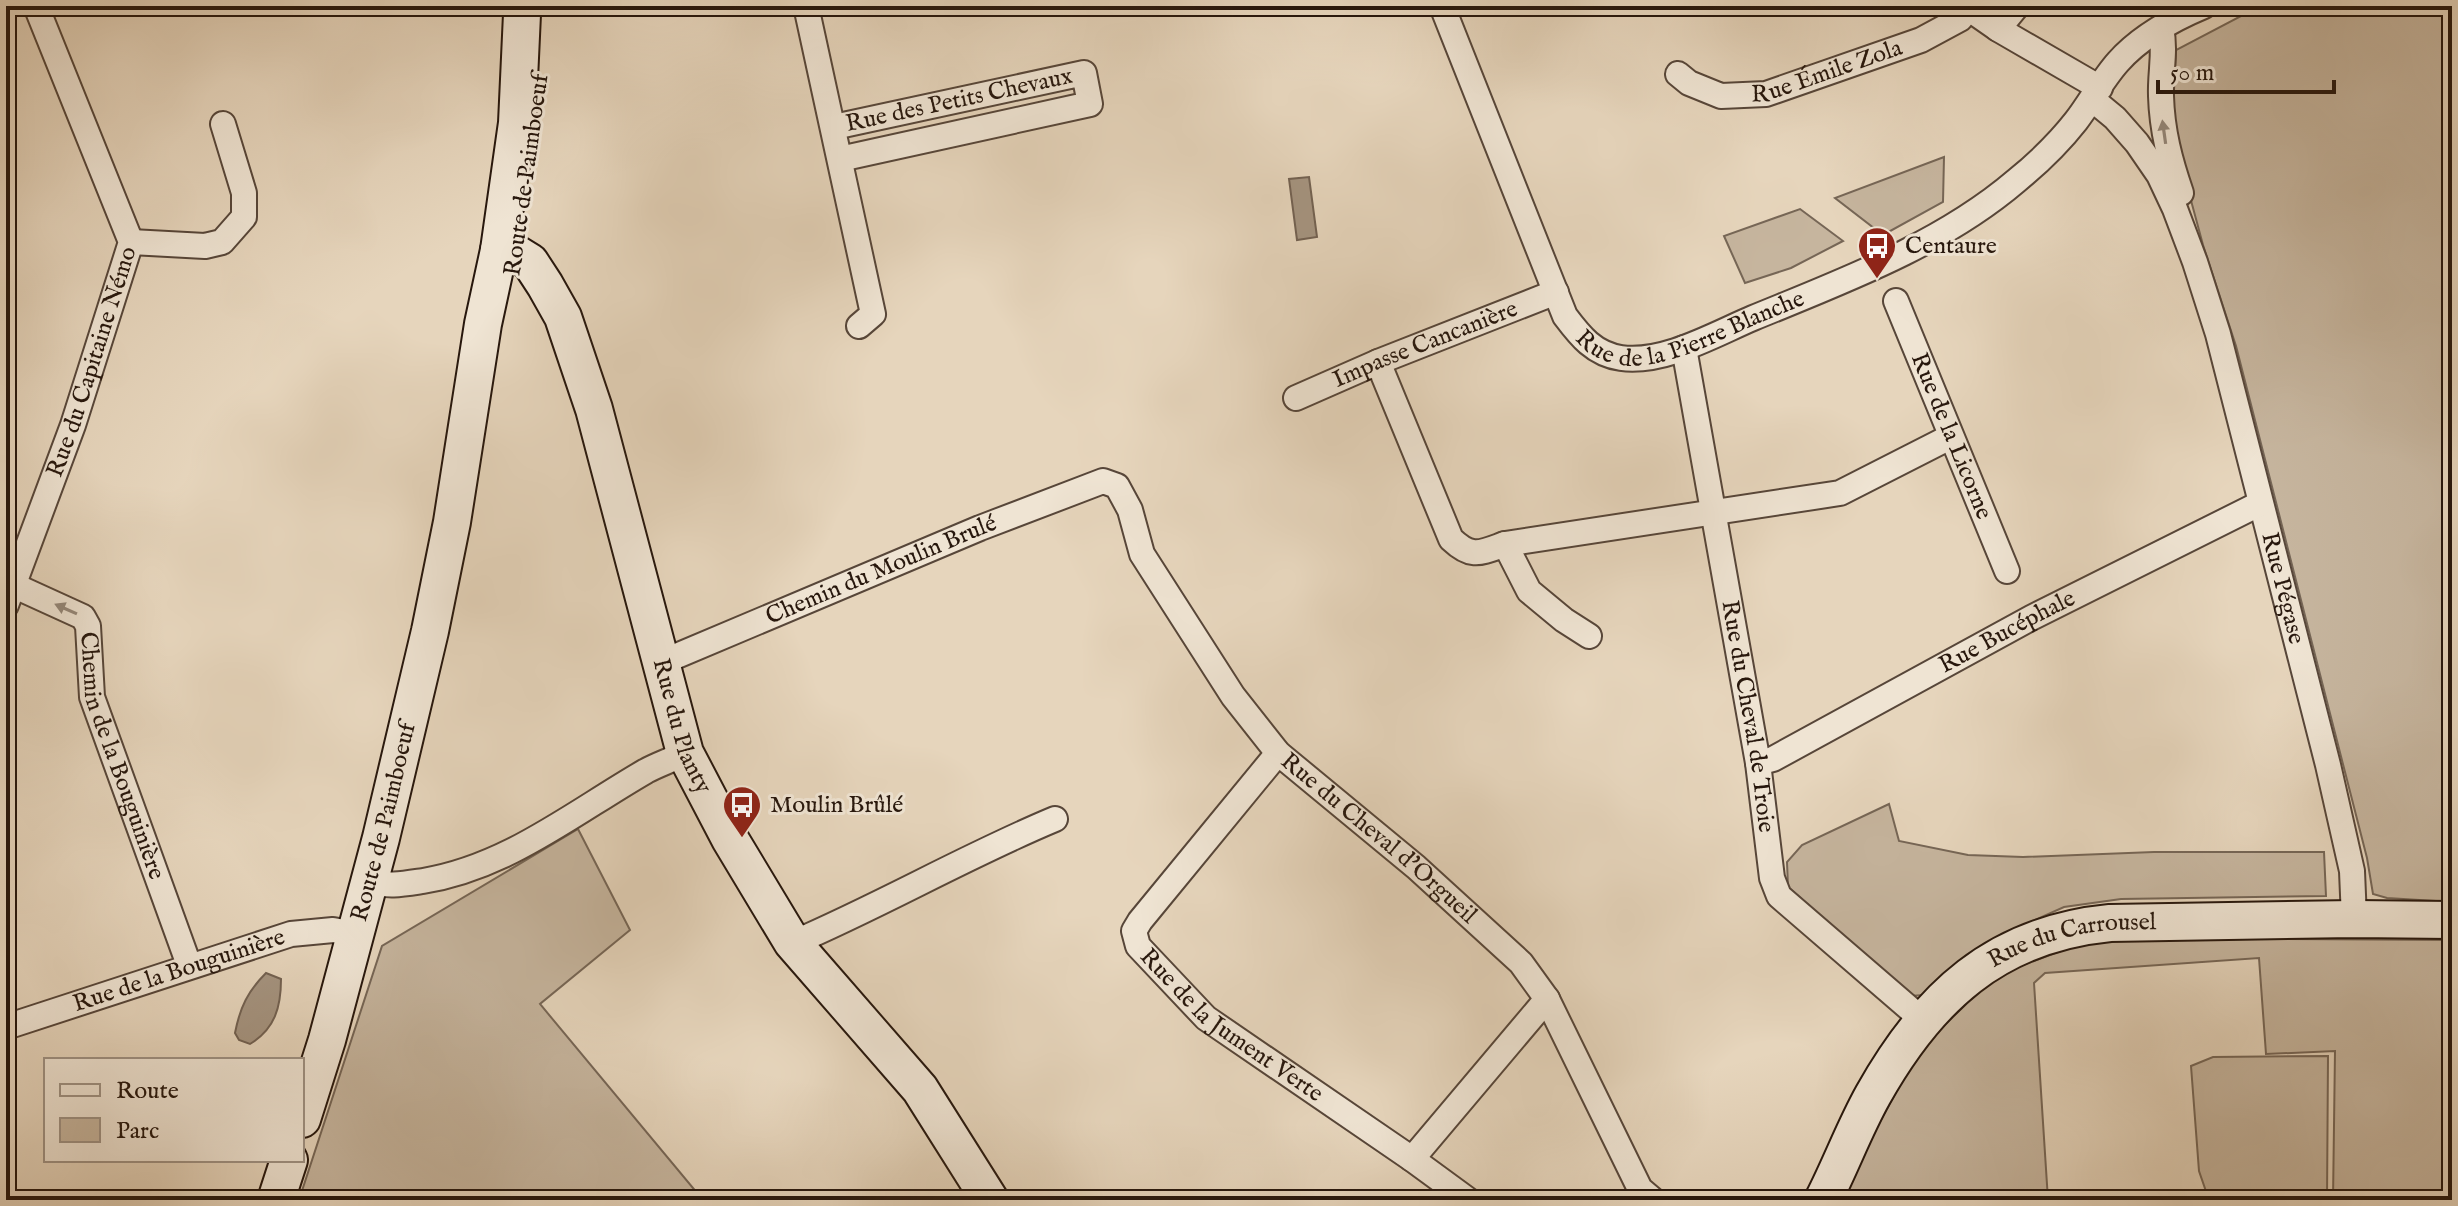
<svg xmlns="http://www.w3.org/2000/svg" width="2458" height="1206" viewBox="0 0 2458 1206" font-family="'IM FELL English',serif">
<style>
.green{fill:#c6b59e;stroke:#766656;stroke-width:2}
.water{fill:#a59480;stroke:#736252;stroke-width:2}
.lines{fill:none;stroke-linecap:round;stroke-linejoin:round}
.street-casing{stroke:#574639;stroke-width:28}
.secondary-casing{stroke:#27170d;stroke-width:40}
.street{stroke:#efe4d3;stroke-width:24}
.secondary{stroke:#efe4d3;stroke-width:36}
.oneway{fill:#95887a}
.labels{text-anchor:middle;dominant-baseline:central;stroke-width:6;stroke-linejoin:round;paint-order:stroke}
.street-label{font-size:24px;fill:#27170d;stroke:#efe4d3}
.poi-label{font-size:24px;fill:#27170d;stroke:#efe4d3;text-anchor:start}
</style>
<rect width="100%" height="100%" fill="#e6d5bc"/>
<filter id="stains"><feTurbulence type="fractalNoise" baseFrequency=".0025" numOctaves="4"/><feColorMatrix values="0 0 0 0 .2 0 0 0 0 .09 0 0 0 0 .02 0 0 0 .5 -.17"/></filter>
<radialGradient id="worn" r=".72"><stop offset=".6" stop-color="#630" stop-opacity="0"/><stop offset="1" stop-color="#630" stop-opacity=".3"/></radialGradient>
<!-- green -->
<g class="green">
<path d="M 2260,6 L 2452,6 L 2452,902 L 2387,898 L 2373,894 L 2367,858 L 2236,346 L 2203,245 L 2172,130 L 2176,50 Z"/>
<path d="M 1944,157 L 1943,202 L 1883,235 L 1835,198 Z"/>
<path d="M 1800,209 L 1843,241 L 1791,268 L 1745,283 L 1724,236 Z"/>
<path d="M 1889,804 L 1899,841 L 1968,855 L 2023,857 L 2154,852 L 2324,852 L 2326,896 L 2121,899 L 2064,907 L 1999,936 L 1946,973 L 1923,995 L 1911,996 L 1788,887 L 1787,862 L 1802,845 Z"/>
<path d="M 578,829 L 630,930 L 540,1004 L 703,1200 L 299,1200 L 382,946 Z"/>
<path d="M 2096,938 L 2452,940 L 2452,1200 L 2333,1200 L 2335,1051 L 2266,1054 L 2259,958 L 2045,973 L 2034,983 L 2048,1200 L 1842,1200 L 1876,1129 L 1919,1050 L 1996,975 Z"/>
<path d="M 2328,1056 L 2327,1200 L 2209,1200 L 2199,1171 L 2191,1066 L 2213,1057 Z"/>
</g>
<!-- water -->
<g class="water">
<path d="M 1309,177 L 1317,237 L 1297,240 L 1289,179 Z"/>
<path d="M 266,973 L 281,979 C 281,1007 275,1029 250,1044 L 239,1040 L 235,1033 C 240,1007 248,991 266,973 Z"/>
</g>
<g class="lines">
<!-- street casing -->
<g class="street-casing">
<g id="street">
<path d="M 806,6 L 873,314 L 859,326"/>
<path id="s1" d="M 1442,6 L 1565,316 C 1580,336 1594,354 1621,358 C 1664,364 1715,334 1753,318 C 1843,281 1941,245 2016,181 C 2038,163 2058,144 2076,121 C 2090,103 2102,80 2118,62 C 2140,37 2173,19 2204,6"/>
<path d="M 1965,6 L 1998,29 L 2100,88"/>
<path d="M 2161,28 C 2166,51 2160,73 2161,96 C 2162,131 2170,161 2181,193"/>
<path d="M 1998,29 L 2017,6"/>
<path id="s2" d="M 1678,74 L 1689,83 L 1721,96 L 1766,94 L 1921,40 L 1960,19 L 1968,9"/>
<path id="s3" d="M 2092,99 L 2115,118 L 2137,143 L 2159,175 L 2175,209 L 2195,262 L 2218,334 L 2328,765 L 2352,871 L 2354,919"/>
<path id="s4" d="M 834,127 L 1084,73 L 1090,104 L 840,159"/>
<path d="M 131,242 L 205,246 L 222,242 L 244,217 L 244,193 L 223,124"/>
<path id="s5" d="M 1896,301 L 2007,571"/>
<path id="s6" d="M 1684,348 L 1758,763 L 1772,878 L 1779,896 L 1924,1021"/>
<path d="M 1378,362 L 1451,539 C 1472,559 1480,553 1505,544 L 1840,493 L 1950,437"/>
<path id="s7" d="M 1296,398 L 1378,362 L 1556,292"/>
<path d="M 1505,544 L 1529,591 L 1564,620 L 1589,636"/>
<path id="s8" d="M 15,586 L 83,617 L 88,626 L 92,697 L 189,965"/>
<path id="s9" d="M 6,605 L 73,425 L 131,242 L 36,6"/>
<path id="s10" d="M 660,663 L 980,528 L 1103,481 L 1117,486 L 1130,510 L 1142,554 L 1233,696 L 1278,753 L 1416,867 L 1521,963 L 1547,999 L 1640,1189 L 1653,1200"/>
<path id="s11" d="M 1278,753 L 1140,921 L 1134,931 L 1138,946 L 1206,1018 L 1412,1159 L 1547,999"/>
<path id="s12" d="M 1758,763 L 1773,759 L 2031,618 L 2259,504"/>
<path d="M 369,881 C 388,887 403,884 423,881 C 508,867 573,813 646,771 C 659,764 672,760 685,753"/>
<path d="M 793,943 C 882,905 966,856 1055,819"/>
<path id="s13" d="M 6,1027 L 291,934 L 333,930 L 356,934"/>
<path d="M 1412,1159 L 1468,1200"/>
</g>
</g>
<!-- secondary casing -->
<g class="secondary-casing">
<g id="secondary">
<path id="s14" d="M 499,250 L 517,254 L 530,262 L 545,285 L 563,317 L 594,409 L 685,753 L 730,839 L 792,942 L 920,1089 L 990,1200"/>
<path id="s15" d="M 302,1119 L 327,1040 L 381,838 L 430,631 L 452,522 L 483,324 L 499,250 L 517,123 L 522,14"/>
<path d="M 276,1200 L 289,1160"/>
<path id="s16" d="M 1823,1200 C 1841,1165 1854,1129 1873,1095 C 1928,997 1996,934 2110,923 L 2354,919 L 2452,920"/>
</g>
</g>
<!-- street -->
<use href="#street" class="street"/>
<!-- secondary -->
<use href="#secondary" class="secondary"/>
</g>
<!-- one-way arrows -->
<defs><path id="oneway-solid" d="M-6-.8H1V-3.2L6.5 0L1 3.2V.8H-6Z" transform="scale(2)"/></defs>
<g class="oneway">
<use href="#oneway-solid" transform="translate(2164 132) rotate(-98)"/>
<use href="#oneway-solid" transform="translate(66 609) rotate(-156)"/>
</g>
<!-- icons -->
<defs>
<g id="bus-pin" transform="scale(2)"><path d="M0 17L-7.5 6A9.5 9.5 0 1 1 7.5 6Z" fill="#8f2418" stroke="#efe4d3"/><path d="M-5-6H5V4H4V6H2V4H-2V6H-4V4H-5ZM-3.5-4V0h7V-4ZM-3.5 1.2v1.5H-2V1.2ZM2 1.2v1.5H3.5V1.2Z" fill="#fff"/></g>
</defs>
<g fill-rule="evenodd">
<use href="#bus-pin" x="1877" y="246"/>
<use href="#bus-pin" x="742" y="805"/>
</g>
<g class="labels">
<!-- street labels -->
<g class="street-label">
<text stroke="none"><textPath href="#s2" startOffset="158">Rue Émile Zola</textPath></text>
<text stroke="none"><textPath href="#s4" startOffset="128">Rue des Petits Chevaux</textPath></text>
<text transform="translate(527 175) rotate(-82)">Route de Paimboeuf</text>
<text stroke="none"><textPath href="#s1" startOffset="478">Rue de la Pierre Blanche</textPath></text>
<text stroke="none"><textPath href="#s7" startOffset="140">Impasse Cancanière</textPath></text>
<text stroke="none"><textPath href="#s9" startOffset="258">Rue du Capitaine Némo</textPath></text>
<text stroke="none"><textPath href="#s5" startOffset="146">Rue de la Licorne</textPath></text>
<text stroke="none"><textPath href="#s10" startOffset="240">Chemin du Moulin Brulé</textPath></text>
<text stroke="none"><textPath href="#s3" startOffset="534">Rue Pégase</textPath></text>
<text stroke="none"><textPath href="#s12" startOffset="282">Rue Bucéphale</textPath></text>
<text stroke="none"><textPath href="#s6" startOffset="374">Rue du Cheval de Troie</textPath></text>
<text stroke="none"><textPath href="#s14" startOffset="524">Rue du Planty</textPath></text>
<text stroke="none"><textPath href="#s8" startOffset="220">Chemin de la Bouguinière</textPath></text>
<text stroke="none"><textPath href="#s15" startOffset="308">Route de Paimboeuf</textPath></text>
<text stroke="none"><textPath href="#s10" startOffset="940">Rue du Cheval d'Orgueil</textPath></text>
<text stroke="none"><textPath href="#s16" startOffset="382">Rue du Carrousel</textPath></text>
<text stroke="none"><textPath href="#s13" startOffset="182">Rue de la Bouguinière</textPath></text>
<text stroke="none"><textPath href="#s11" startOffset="368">Rue de la Jument Verte</textPath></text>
</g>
<!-- poi labels -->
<g class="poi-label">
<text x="1905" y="246">Centaure</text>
<text x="770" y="805">Moulin Brûlé</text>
</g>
</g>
<!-- margin -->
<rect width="2458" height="1206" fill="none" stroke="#e6d5bc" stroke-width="32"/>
<rect x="8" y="8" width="2442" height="1190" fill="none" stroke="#27170d" stroke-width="4"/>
<rect x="16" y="16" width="2426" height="1174" fill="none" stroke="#27170d" stroke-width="2"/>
<!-- legend -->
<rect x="44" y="1058" width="260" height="104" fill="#efe4d3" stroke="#9f9284" stroke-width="2"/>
<rect x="60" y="1084" width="40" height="12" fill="#efe4d3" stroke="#9f9284" stroke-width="2"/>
<text x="116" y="1098" font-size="24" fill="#27170d">Route</text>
<rect x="60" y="1118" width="40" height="24" fill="#c6b59e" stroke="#9f9284" stroke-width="2"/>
<text x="116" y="1138" font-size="24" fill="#27170d">Parc</text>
<!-- scale -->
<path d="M2158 80v12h176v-12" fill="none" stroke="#27170d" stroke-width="4"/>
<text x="2170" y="80" font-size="24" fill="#27170d" stroke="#efe4d3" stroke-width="6" paint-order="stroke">50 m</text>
<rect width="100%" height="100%" filter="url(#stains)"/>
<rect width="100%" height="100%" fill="url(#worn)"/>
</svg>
